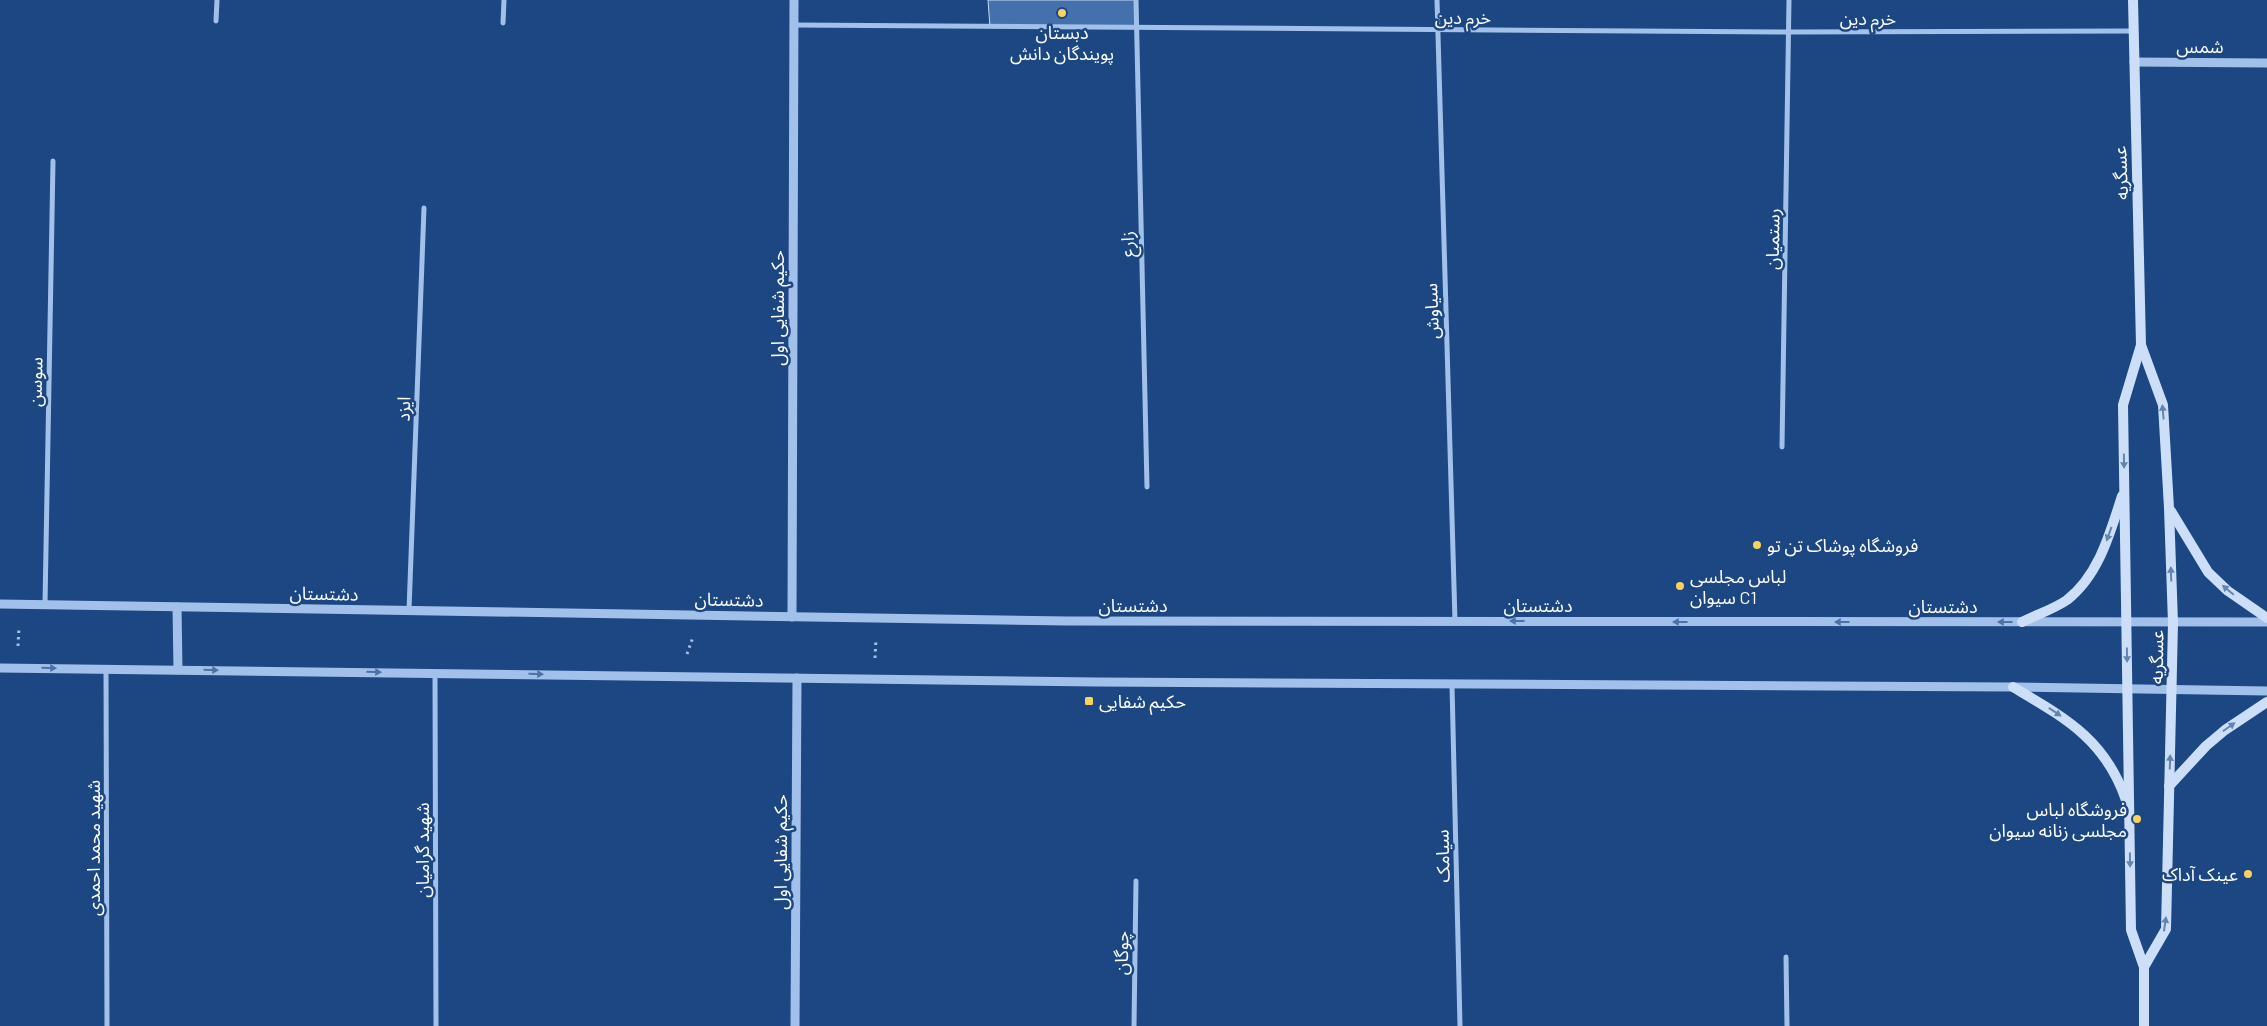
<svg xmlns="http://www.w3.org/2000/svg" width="2267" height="1026" viewBox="0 0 2267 1026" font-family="Barlow,'Noto Sans Arabic',sans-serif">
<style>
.building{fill:#4471ab;stroke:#c6dcf7}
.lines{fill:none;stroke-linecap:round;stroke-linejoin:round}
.path{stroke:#a2c1ea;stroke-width:3;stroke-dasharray:2.5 4;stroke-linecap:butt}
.minor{stroke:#a2c1ea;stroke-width:5}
.tertiary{stroke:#a2c1ea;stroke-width:9}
.secondary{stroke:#cddff8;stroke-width:10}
.oneway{fill:#6384b1}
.oneway2{fill:#4b72a6}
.poi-dot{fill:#fad05f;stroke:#1c4782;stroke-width:2}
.labels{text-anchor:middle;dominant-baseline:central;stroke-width:5;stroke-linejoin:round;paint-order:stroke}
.street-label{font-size:18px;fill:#fff;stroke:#1c4782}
.poi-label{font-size:18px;fill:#fff;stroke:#1c4782;text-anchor:start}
</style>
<rect width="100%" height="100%" fill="#1c4782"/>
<!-- building -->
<path class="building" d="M 988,0 L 1136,0 L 1135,28 L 990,27 Z"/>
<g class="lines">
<!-- path -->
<g class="path">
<path d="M 18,646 L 19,627"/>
<path d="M 687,654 L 693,637"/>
<path d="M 875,658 L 876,639"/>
</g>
<!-- minor -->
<g class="minor">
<path d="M 1136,0 L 1147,487"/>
<path d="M 1437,0 L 1455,621"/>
<path d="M 216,21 L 217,0"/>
<path d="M 503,23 L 504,0"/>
<path d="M 794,25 L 1789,32 L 2133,31"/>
<path d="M 1782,447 L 1789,0"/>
<path d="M 45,604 L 53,161"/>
<path d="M 409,610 L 424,208"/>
<path d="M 106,669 L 107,1026"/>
<path d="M 435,673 L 436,1026"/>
<path d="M 1452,685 L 1460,1026"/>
<path d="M 1786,957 L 1787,1026"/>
<path d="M 1134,1026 L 1136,881"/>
</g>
<!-- tertiary -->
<g class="tertiary">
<path d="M 2134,62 L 2267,63"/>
<path d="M 0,604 L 1067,621 L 2267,622"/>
<path d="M 177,607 L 178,670"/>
<path d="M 792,617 L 794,0"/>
<path d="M 0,668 L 1097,682 L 2013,687 L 2267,691"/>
<path d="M 795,1026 L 797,678"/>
</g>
<!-- secondary -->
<g class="secondary">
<path d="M 2133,0 L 2141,345 L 2123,405 L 2131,930 L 2144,967 L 2144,1026"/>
<path d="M 2141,345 L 2163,405 L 2169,508 L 2173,623 L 2166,929 L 2144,967"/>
<path d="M 2171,511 L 2208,572 L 2228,591 L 2267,618"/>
<path d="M 2022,622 C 2036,615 2054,609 2067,600 C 2099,575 2110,533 2122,496"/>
<path d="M 2013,687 C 2065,718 2105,739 2126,800"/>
<path d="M 2169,786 L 2206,746 L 2225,730 L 2267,702"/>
</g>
</g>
<!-- one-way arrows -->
<defs><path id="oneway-solid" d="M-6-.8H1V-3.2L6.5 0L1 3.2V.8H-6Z" transform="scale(1.25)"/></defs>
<g class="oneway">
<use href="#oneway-solid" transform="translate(2163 412) rotate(-95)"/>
<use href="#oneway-solid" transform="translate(2124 461) rotate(89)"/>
<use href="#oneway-solid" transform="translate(2109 534) rotate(110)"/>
<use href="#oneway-solid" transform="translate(2171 574) rotate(-92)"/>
<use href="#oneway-solid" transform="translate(2228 590) rotate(-140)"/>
<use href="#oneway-solid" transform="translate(2127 655) rotate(89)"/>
<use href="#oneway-solid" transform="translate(2055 712) rotate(34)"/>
<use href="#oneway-solid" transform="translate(2229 727) rotate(-35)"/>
<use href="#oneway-solid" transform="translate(2170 762) rotate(-88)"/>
<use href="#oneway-solid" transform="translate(2130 860) rotate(89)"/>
<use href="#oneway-solid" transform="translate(2165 924) rotate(-82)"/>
</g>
<g class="oneway2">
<use href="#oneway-solid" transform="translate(1517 621) rotate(-180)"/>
<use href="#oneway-solid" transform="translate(1680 622) rotate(-180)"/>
<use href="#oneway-solid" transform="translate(1842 622) rotate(-180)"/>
<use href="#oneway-solid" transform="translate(2005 622) rotate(-180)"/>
<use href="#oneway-solid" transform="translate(49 668) rotate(1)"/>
<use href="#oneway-solid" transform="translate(211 670) rotate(1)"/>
<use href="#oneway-solid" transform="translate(374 672) rotate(1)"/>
<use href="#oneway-solid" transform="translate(536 674) rotate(1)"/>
</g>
<!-- markers -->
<g class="poi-dot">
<circle cx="1062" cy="13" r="5"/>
<circle cx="1757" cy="545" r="5"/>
<circle cx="1680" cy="586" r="5"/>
<rect x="1084" y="696" width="10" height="10" rx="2.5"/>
<circle cx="2137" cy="819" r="5"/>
<circle cx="2248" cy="874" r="5"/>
</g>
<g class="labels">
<!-- street labels -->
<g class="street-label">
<text x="1463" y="17">خرم دین</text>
<text x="1868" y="18">خرم دین</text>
<text x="2200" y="46">شمس</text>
<text transform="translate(2120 173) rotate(-92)">عسگریه</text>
<text transform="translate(1772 239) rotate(-89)">رستمیان</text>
<text transform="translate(1127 244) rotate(-91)">زارع</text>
<text transform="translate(777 308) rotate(-90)">حکیم شفایی اول</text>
<text transform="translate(1431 311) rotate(-92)">سیاوش</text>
<text transform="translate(35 382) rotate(-89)">سوسن</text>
<text transform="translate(403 409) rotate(-88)">ایزد</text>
<text transform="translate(324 593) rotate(1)">دشتستان</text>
<text transform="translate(729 599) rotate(1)">دشتستان</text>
<text x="1133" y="605">دشتستان</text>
<text x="1538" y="605">دشتستان</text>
<text x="1943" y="606">دشتستان</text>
<text transform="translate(2156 657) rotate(-89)">عسگریه</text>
<text transform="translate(93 848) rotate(-90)">شهید محمد احمدی</text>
<text transform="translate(422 850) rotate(-90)">شهید گرامیان</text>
<text transform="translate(780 852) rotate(-90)">حکیم شفایی اول</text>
<text transform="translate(1442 856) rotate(-91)">سیامک</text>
<text transform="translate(1121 953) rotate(-89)">چوگان</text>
</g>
<!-- poi labels -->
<g class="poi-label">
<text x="1062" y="32" text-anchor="middle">دبستان<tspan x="1062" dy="21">پویندگان دانش</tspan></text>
<text x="1767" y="545">فروشگاه پوشاک تن تو</text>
<text x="1690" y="576">لباس مجلسی<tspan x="1690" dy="21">سیوان C1</tspan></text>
<text x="1099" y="701">حکیم شفایی</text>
<text x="2127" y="809" text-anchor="end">فروشگاه لباس<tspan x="2127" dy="21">مجلسی زنانه سیوان</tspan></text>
<text x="2238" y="874" text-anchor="end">عینک آداک</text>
</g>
</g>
</svg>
